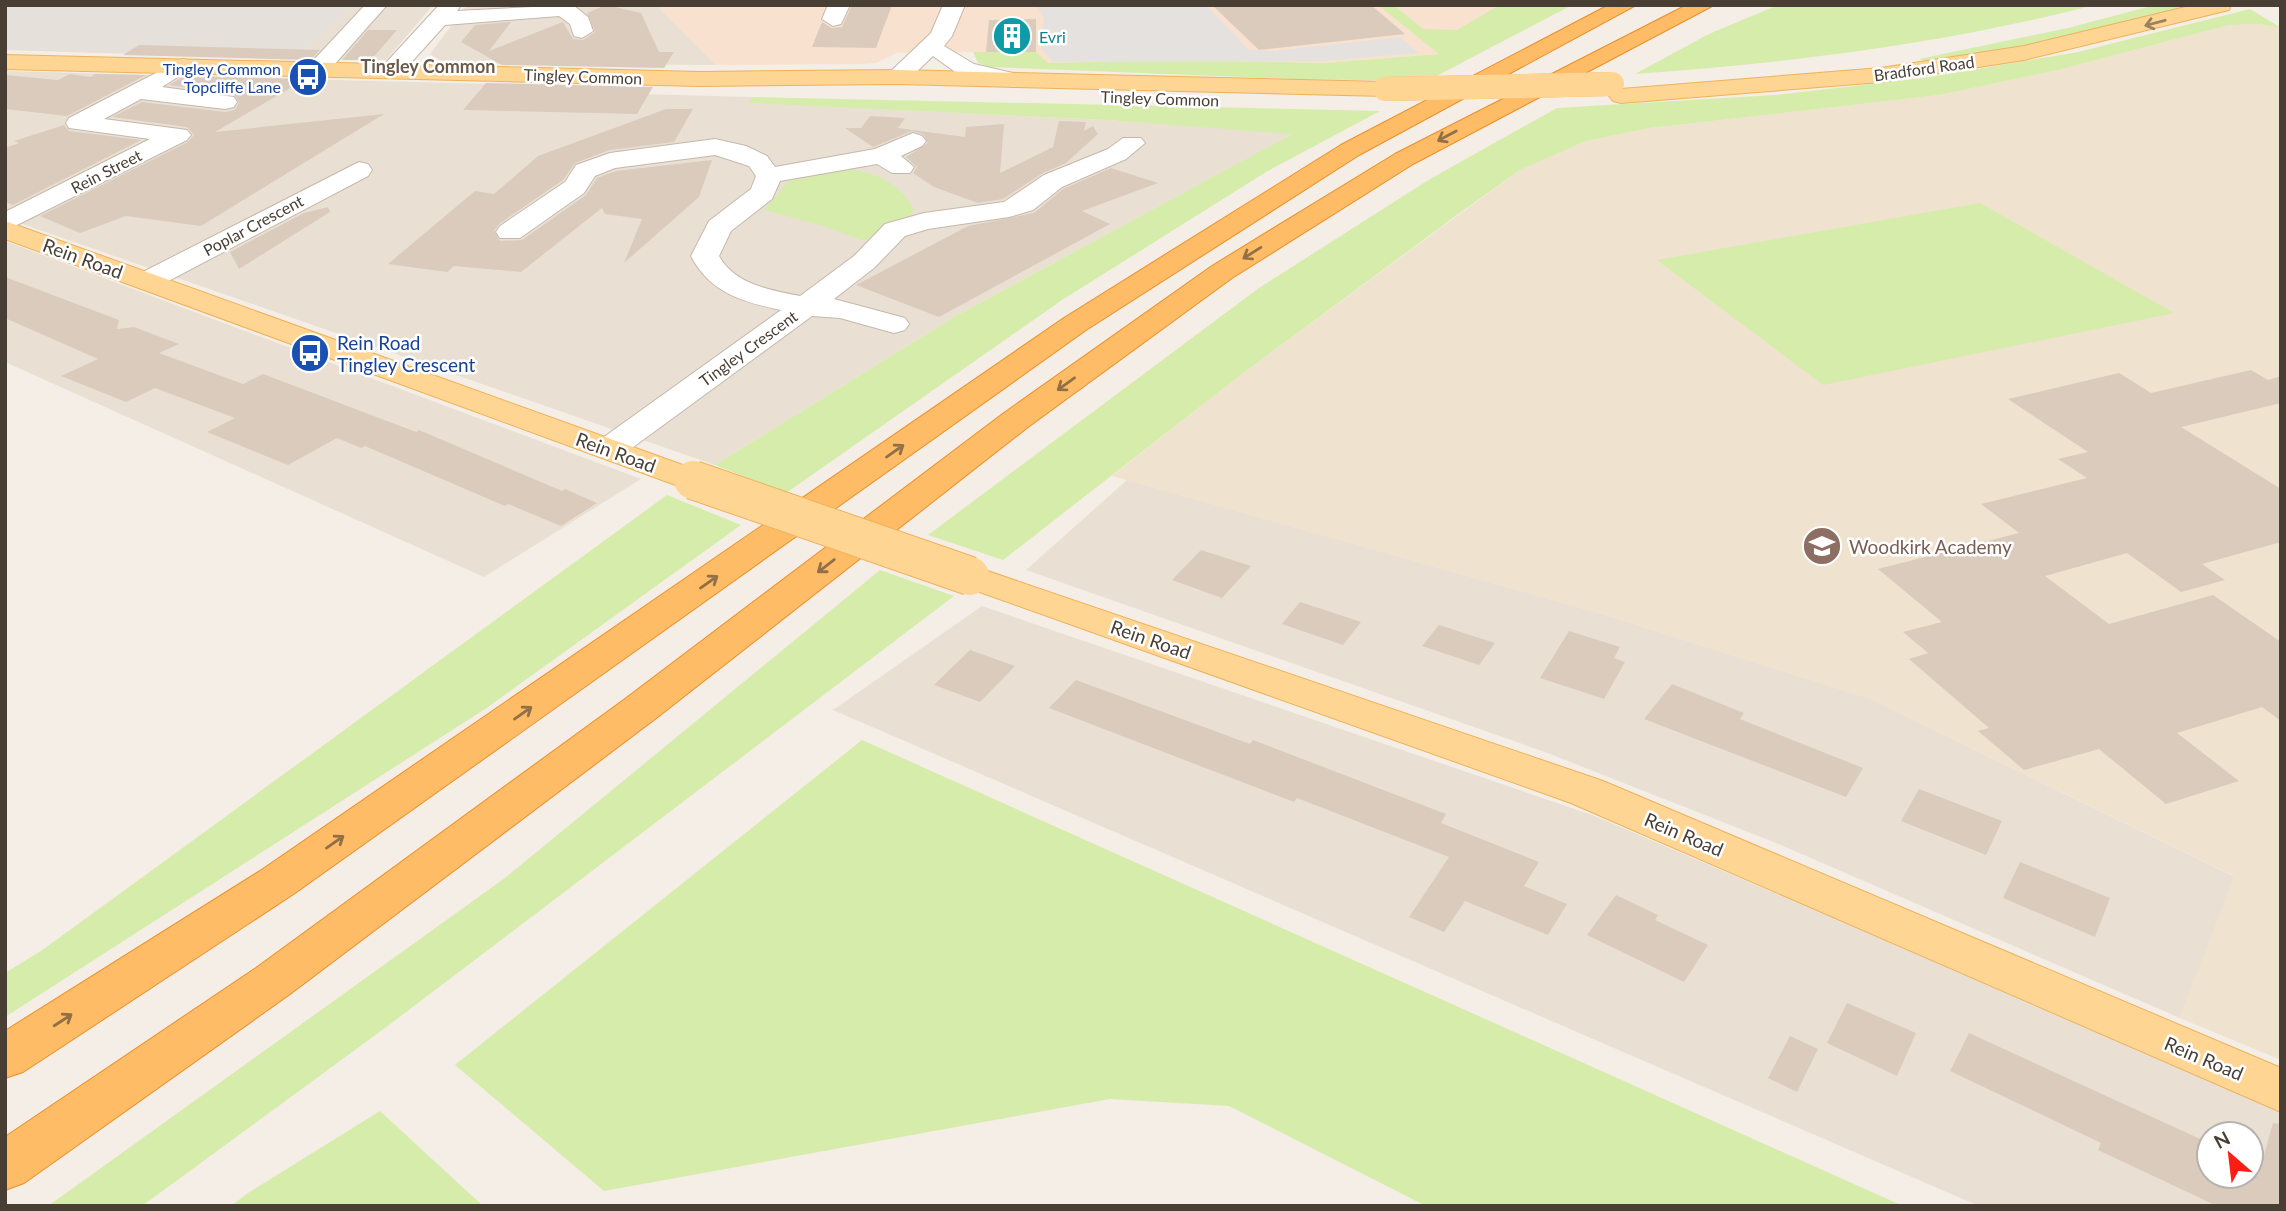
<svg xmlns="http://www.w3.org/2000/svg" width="2286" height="1211" viewBox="0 0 2286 1211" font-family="Lato,sans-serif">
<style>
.residential{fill:#e9e0d3;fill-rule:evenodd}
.commercial{fill:#f8e2cf}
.industrial{fill:#e6e0db}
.education{fill:#efe2ce}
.green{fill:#d6ecaa}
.parking{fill:#e5e1de}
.building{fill:#dacbbd}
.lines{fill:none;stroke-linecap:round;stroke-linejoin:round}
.minor-casing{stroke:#c4b8aa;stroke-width:2}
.major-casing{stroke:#eeb25a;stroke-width:2}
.highway-casing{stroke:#eb8f29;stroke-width:2}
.minor{fill:#fff;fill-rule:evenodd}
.major{fill:#ffd594;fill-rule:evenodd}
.highway{fill:#ffbc66;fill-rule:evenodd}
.major-bridge-far1-casing{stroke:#eeb25a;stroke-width:24;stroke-linecap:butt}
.major-bridge-casing{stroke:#eeb25a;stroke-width:40;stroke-linecap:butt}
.major-bridge-far1{stroke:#ffd594;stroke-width:24}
.major-bridge{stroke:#ffd594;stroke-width:38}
.oneway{stroke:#9a825f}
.oneway2{stroke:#917048}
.labels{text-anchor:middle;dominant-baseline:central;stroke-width:5;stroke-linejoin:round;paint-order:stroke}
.far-culture-label{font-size:16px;fill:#0d838f;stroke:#fff;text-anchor:start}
.far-transit-label{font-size:16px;fill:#164399;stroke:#fff;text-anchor:end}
.far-street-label{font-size:16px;fill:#483e34;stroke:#fff}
.far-neighbourhood-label{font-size:18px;font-weight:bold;fill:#6b5b4a;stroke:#fff}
.street-label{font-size:19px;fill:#483e34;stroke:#fff}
.transit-label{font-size:19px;fill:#164399;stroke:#fff;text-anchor:start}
.education-label{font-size:19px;fill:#785e54;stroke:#fff;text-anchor:start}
</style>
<rect width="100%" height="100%" fill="#f4eee6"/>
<!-- residential -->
<g class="residential">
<path d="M 354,5 L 433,5 L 386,60 L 295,59 Z"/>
<path d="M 467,5 L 656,5 L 716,65 L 445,64 L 430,54 Z"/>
<path d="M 5,71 L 487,84 L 480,90 L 753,97 L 749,103 L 1105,120 L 1294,133 L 954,317 L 715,465 L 5,218 Z"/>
<path d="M 5,241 L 641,479 L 484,577 L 5,362 Z"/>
<path d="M 1127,480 L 1599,613 L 1871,699 L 2235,877 L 2180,1018 L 1776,843 L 1545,752 L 1026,570 Z"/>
<path d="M 982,606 L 1595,816 L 2281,1111 L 2281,1206 L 1979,1206 L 833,710 ZM 2209,1134 L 2251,1134 L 2251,1176 L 2209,1176 Z"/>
</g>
<!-- commercial -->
<path class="commercial" d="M 656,5 L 1504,5 L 1457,30 L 1417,36 L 1440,54 L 1325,63 L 1179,60 L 1048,63 L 1036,52 L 973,52 L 897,53 L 876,63 L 864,64 L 716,65 Z"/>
<!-- industrial -->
<path class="industrial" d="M 5,5 L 354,5 L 295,59 L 5,50 Z"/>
<!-- education -->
<path class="education" d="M 2259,24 L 2281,28 L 2281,1060 L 2180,1018 L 2234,876 L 1871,699 L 1599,613 L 1112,476 L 1242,374 L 1520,170 L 1586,141 L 1650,128 L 1939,95 L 2058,70 L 2229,25 Z"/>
<!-- green -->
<g class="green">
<path d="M 1378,5 L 1394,5 L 1423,29 L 1457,30 L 1500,5 L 1572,5 L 1427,81 L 1294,79 L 990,67 L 978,63 L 973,52 L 1036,52 L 1048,63 L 1179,60 L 1325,63 L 1439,54 Z"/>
<path d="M 1778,5 L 2095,5 C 1943,44 1791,63 1635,74 L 1709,34 Z"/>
<path d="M 2155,5 L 2202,5 L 2012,50 L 1929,62 L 1919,59 L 2068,28 Z"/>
<path d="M 2250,9 L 2281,28 L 2259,24 L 2229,25 L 2058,70 L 1939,95 L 1650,128 L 1586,141 L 1520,170 L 1461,212 L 1242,374 L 1003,560 L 928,535 L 1259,288 L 1430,179 L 1557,108 L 1775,95 L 1923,78 L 2078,52 Z"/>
<path d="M 753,97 L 1380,111 L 1266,172 L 1062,300 L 786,493 L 715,465 L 954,317 L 1292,134 L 1105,120 L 748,103 Z"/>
<path d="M 851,169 C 879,175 899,182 914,210 L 911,215 L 882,228 L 864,241 L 823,226 L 764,210 L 789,181 Z"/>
<path d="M 1980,203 L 2174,313 L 1823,385 L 1657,260 Z"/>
<path d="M 667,495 L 741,525 L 485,709 L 5,1017 L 5,973 L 41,951 Z"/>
<path d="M 880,570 L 954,596 L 389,1025 L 142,1206 L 48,1206 L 505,878 Z"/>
<path d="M 862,740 L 1903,1206 L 1426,1206 L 1229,1106 L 1110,1099 L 604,1191 L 455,1065 Z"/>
<path d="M 380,1111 L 483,1206 L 231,1206 L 248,1193 Z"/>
</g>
<!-- parking -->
<path class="parking" d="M 1035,5 L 1206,5 L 1249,50 L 1274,51 L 1400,37 L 1419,53 L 1323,61 L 1053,62 L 1042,50 L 1044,18 Z"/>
<!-- building -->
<g class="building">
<path d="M 606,5 L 641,13 L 659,52 L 674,52 L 664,68 L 502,65 L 461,42 L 475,25 L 511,22 L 489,51 L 563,22 L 573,39 L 583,40 L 595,32 L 587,13 Z"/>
<path d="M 852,5 L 892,5 L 876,48 L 812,47 L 822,22 L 832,28 L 842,27 Z"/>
<path d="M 1212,5 L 1371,5 L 1405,34 L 1259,50 Z"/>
<path d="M 1036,19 L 1036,52 L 986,52 L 989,20 Z"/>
<path d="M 368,30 L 397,30 L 371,60 L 342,60 Z"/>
<path d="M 139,45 L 320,50 L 310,60 L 123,55 Z"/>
<path d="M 70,74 L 91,77 L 95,74 L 146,75 L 67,116 L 5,109 L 5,75 L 58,80 Z"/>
<path d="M 184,76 L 306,79 L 215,132 L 384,114 L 201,226 L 126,216 L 80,233 L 40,216 L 188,142 L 194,135 L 187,127 L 112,117 L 142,102 L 225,112 L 235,110 L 239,103 L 234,94 L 169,85 Z"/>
<path d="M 486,83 L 653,87 L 637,114 L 463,110 Z"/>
<path d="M 666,109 L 693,109 L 674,142 L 610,150 L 575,163 L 563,180 L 499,224 L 494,231 L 500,241 L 522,240 L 586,195 L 597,178 L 616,171 L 712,160 L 699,197 L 624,263 L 642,219 L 605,214 L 602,208 L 521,272 L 454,266 L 447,272 L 388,264 L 475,191 L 494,194 L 538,156 Z"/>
<path d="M 870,116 L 905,118 L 898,128 L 965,137 L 966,127 L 1004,124 L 1000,173 L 1053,147 L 1059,121 L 1086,122 L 1084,131 L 1093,126 L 1098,134 L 1066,163 L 1043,173 L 1003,199 L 978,203 L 934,187 L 913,173 L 917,167 L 906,157 L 928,143 L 923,134 L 912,131 L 873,147 L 845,128 L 861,128 Z"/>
<path d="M 64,125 L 69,131 L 141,140 L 13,205 L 5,202 L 5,148 L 19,143 L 14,141 Z"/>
<path d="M 1111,168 L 1158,183 L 1082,211 L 1110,224 L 939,317 L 856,285 L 968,226 L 1034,213 L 1063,189 Z"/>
<path d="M 328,207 L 330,212 L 239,269 L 230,252 L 304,213 Z"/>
<path d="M 5,277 L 119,320 L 117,329 L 134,327 L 179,344 L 159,353 L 243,384 L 263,374 L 416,432 L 419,430 L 562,491 L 565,489 L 597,503 L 561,526 L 508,504 L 505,506 L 365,446 L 361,448 L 337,438 L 288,465 L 207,432 L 235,418 L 155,388 L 126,402 L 61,376 L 98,359 L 5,318 Z"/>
<path d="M 2251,370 L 2268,380 L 2281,376 L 2281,403 L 2181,427 L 2281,489 L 2281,542 L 2202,564 L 2225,580 L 2181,592 L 2127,553 L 2045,576 L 2109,624 L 2213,595 L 2281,642 L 2281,721 L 2262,707 L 2177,733 L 2239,781 L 2166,804 L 2099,749 L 2024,770 L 1978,731 L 1989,728 L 1909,659 L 1928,653 L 1903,632 L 1942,622 L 1878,569 L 2019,533 L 1981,504 L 2087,478 L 2058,459 L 2088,452 L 2008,399 L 2119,373 L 2151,393 Z"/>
<path d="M 1201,550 L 1251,566 L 1222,598 L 1172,580 Z"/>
<path d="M 1300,602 L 1331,612 L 1361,622 L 1343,645 L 1282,624 Z"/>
<path d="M 1439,625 L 1495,643 L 1479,665 L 1422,646 Z"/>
<path d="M 1569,631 L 1620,647 L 1614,658 L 1625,662 L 1604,699 L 1540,678 Z"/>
<path d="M 970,650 L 1015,666 L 980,702 L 934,685 Z"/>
<path d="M 1076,680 L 1250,744 L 1253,740 L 1446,814 L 1441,823 L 1539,862 L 1524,886 L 1567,904 L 1548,935 L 1465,901 L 1444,932 L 1409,917 L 1449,857 L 1297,798 L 1294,802 L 1049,708 Z"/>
<path d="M 1672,684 L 1744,713 L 1740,719 L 1863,768 L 1846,797 L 1644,719 Z"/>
<path d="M 1919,789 L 2002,821 L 1986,855 L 1901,821 Z"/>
<path d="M 2020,862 L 2110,898 L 2095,937 L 2003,898 Z"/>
<path d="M 1616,895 L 1658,915 L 1655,920 L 1708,945 L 1684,982 L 1587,935 Z"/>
<path d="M 1847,1003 L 1916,1033 L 1897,1076 L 1827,1043 Z"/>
<path d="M 1969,1033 L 2209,1143 L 2209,1176 L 2258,1176 L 2273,1123 L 2281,1124 L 2281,1206 L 2217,1206 L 2098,1150 L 2101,1143 L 1950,1071 Z"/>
<path d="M 1790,1036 L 1818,1049 L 1797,1092 L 1768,1078 Z"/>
</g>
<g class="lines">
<!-- minor casing -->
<g class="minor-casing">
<g id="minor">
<path d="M 365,5 L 387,5 L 326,74 L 310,74 L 306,69 L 310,64 Z"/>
<path d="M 439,5 L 461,5 L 457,11 L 573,5 L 588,17 L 593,31 L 582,38 L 574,36 L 570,24 L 559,16 L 445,25 L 399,76 L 383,76 L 379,71 L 383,66 Z"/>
<path d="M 828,5 L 850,5 L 841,24 L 833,26 L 822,19 Z"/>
<path d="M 943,5 L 965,5 L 952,36 L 944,46 L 974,64 L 1021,75 L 1025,80 L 1021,85 L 1013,87 L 958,74 L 933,56 L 906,82 L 890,82 L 886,77 L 890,72 L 931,33 Z"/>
<path d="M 183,59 L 191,61 L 195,66 L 162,87 L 234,97 L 237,102 L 234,107 L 225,109 L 141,99 L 104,119 L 187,130 L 191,135 L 187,140 L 5,231 L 5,212 L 150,139 L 69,128 L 66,123 L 69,118 Z"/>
<path d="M 913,133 L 922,136 L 926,141 L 922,146 L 901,156 L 914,167 L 910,173 L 892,173 L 877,164 L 780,181 L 772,199 L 731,231 L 719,256 C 735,285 771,290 800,296 L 854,256 L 885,224 L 924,213 L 1004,202 L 1044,175 L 1108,149 L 1123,138 L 1141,138 L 1145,143 L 1126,159 L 1062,187 L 1033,210 L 1009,217 L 928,229 L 905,236 L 874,268 L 834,299 L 905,318 L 909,324 L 905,330 L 894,333 L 840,318 L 812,316 L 621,456 L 609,459 L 597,456 L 592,449 L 597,442 L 781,310 C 743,302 710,293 691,256 L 709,221 L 751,189 L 756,176 L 749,166 L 715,155 L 615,168 L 595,176 L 584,193 L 520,238 L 500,238 L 496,232 L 500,226 L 565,182 L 576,165 L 610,153 L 715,139 L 746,146 L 767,156 L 775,167 L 875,149 Z"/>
<path d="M 359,162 L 368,164 L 372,170 L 368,176 L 157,287 L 147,290 L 137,287 L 132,281 L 137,275 Z"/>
</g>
</g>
<!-- major casing -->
<g class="major-casing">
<g id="major">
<path d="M 2194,5 L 2231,5 L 2229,10 L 2024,60 L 1881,82 L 1621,103 L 1613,101 L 1609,96 L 1613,91 L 1621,89 L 1881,68 L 2024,46 Z"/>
<path d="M 5,55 L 700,72 L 898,70 L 1385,82 L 1393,84 L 1397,89 L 1393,94 L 1385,96 L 898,84 L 700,86 L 5,69 Z"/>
<path d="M 5,221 L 705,473 L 710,480 L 705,487 L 693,490 L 681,487 L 5,239 Z"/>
<path d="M 970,565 L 1603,781 L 2281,1068 L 2281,1112 L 1571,803 L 957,584 L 951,576 L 957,568 Z"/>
</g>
</g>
<!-- highway casing -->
<g class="highway-casing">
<g id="highway">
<path d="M 1609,5 L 1636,5 L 1359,155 L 1086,330 L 295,893 L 23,1072 L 5,1078 L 5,1031 L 263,869 L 1064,318 L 1341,145 Z"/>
<path d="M 1687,5 L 1714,5 L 1413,164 L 1232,278 L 1028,427 L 655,719 L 290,994 L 24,1183 L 5,1190 L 5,1137 L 256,968 L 625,699 L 1004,413 L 1212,266 L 1395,154 Z"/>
</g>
</g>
<!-- minor -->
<use href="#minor" class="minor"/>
<!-- major -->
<use href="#major" class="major"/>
<!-- highway -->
<use href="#highway" class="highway"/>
<!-- major-bridge-far1 casing -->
<g class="major-bridge-far1-casing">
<path id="major-bridge-far1" d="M 1385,89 L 1612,84"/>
</g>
<!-- major-bridge casing -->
<g class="major-bridge-casing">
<path id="major-bridge" d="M 693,480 L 970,576"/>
</g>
<!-- major-bridge-far1 -->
<use href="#major-bridge-far1" class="major-bridge-far1"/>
<!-- major-bridge -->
<use href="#major-bridge" class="major-bridge"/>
</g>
<!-- one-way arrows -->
<defs><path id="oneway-shaft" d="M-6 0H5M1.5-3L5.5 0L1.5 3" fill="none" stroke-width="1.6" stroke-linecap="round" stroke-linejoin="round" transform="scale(1.75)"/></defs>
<use class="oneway" href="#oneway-shaft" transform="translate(2155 23) rotate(165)"/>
<g class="oneway2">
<use href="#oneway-shaft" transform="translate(1447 136) rotate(152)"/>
<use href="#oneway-shaft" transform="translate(1252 253) rotate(148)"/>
<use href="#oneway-shaft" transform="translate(1066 384) rotate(144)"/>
<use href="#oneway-shaft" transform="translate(895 451) rotate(-35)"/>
<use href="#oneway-shaft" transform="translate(826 566) rotate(142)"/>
<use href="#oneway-shaft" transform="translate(709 582) rotate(-35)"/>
<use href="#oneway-shaft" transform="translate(523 713) rotate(-35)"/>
<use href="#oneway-shaft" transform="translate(335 842) rotate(-35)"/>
<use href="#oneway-shaft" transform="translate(63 1020) rotate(-33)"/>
</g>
<!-- icons -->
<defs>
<g id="building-disc" transform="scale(2.0125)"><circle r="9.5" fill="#0f9aa8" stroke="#fff"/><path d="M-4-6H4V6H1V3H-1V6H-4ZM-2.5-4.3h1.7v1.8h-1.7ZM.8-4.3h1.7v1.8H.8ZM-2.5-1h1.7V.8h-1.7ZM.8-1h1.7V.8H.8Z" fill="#fff"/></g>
<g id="bus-disc" transform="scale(2.0125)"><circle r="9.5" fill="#1a4fb4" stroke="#fff"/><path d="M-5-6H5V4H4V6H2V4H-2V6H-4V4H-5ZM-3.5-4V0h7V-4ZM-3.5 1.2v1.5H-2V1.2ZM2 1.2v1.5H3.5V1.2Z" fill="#fff"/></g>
<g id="school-disc" transform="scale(2.0125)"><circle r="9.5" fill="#8d6e63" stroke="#fff"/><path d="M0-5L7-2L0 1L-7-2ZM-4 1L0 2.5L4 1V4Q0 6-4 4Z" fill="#fff"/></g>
</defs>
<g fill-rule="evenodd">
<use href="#building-disc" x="1012" y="36"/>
<use href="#bus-disc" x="308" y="77"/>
<use href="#bus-disc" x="310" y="353"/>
<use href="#school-disc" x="1822" y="546"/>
</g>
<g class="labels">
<!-- far-culture labels -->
<g class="far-culture-label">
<text x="1039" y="36">Evri</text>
</g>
<!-- far-transit labels -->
<g class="far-transit-label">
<text x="281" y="68">Tingley Common<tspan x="281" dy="18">Topcliffe Lane</tspan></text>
</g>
<!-- far-street labels -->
<g class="far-street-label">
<text transform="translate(1924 68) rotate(-8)">Bradford Road</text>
<text transform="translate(583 76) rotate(2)">Tingley Common</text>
<text transform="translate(1160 98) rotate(2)">Tingley Common</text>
<text transform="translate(106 171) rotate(-27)">Rein Street</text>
<text transform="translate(253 225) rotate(-28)">Poplar Crescent</text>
<text transform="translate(748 348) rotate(-36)">Tingley Crescent</text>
</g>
<!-- far-neighbourhood labels -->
<g class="far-neighbourhood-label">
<text x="428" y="66">Tingley Common</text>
</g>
<!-- street labels -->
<g class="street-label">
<text transform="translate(83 258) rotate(20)">Rein Road</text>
<text transform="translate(616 452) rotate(20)">Rein Road</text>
<text transform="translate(1151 639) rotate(19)">Rein Road</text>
<text transform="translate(1684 834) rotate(23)">Rein Road</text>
<text transform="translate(2204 1058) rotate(23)">Rein Road</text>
</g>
<!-- transit labels -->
<g class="transit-label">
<text x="337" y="342">Rein Road<tspan x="337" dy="22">Tingley Crescent</tspan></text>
</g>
<!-- education labels -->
<g class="education-label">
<text x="1849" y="546">Woodkirk Academy</text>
</g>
</g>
<!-- border -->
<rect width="2286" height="1211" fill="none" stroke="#483e34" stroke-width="14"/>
<!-- north arrow -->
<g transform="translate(2230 1155) rotate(332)"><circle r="33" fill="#ffffff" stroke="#b6b2ae" stroke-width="2"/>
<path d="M0-5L12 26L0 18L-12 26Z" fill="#ff1c12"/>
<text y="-10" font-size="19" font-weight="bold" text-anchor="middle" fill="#483e34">N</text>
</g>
</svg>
